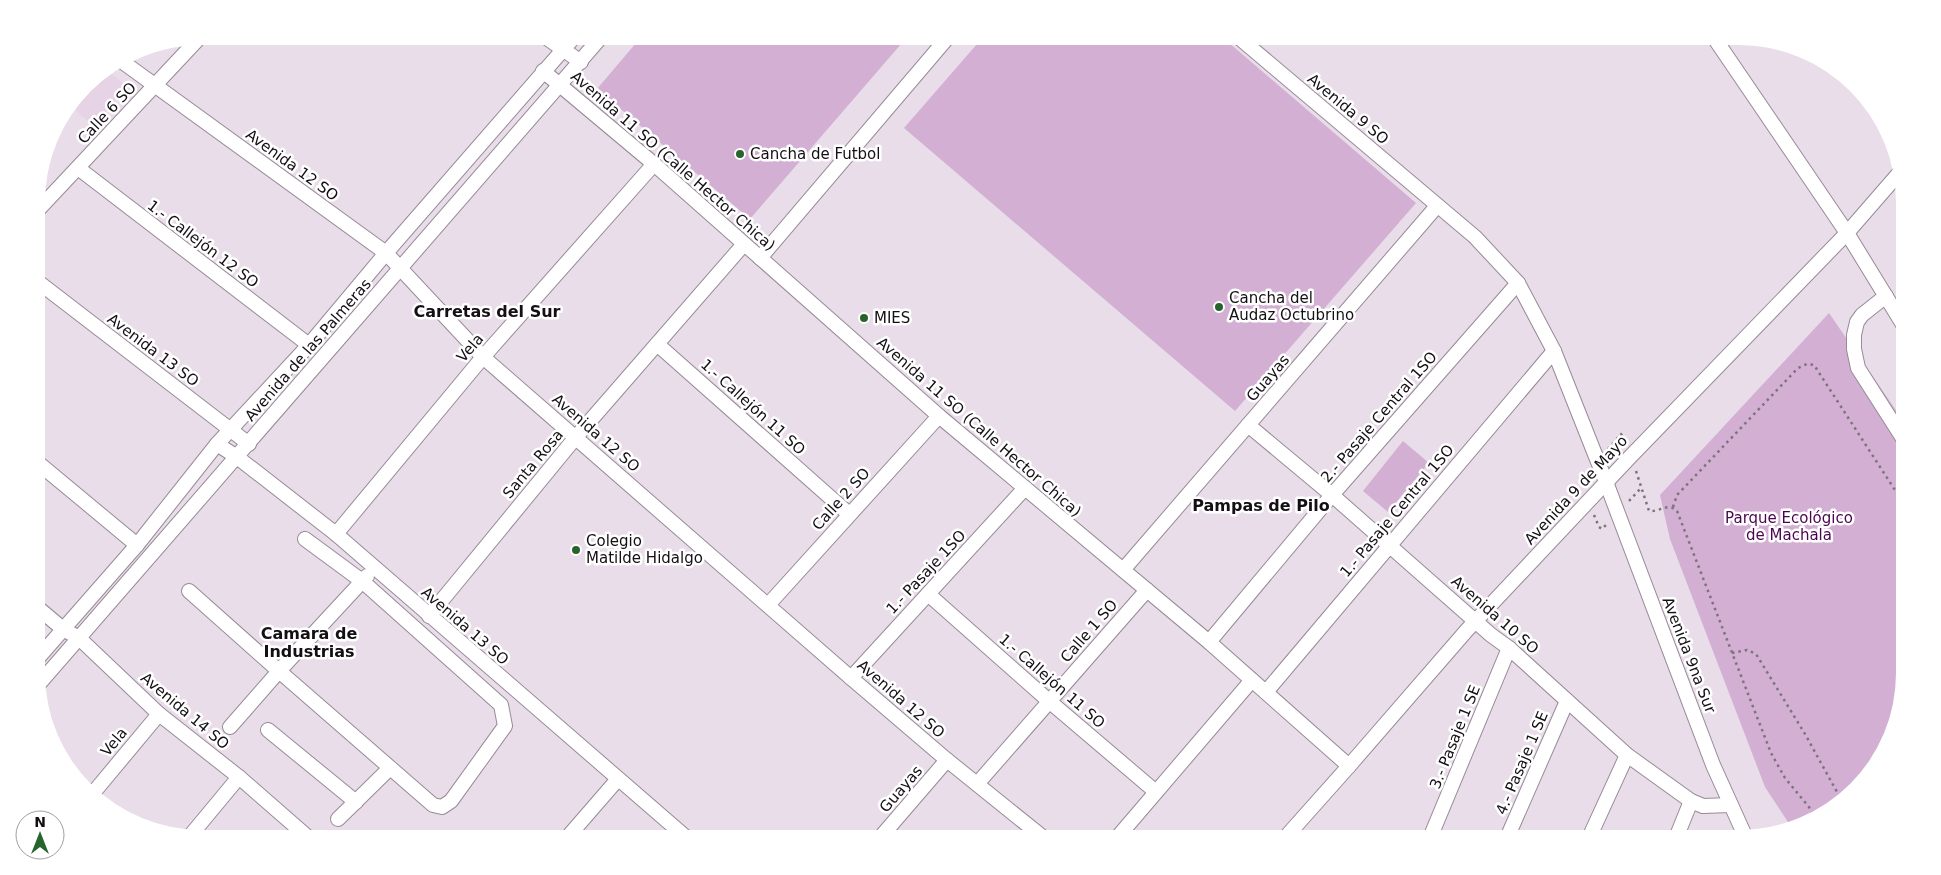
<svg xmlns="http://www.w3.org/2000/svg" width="1941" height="875" viewBox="0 0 1941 875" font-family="'DejaVu Sans',sans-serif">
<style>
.built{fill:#e6d3e6}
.green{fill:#d2afd3}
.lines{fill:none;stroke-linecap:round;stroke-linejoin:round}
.minor-casing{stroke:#968b96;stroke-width:16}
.path{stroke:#7c747c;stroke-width:2.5;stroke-dasharray:2.5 4;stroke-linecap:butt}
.minor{stroke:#fff;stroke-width:14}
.poi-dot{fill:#27642d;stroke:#fff;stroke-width:2}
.labels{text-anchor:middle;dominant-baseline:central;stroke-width:5;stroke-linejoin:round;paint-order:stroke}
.street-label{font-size:15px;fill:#130f13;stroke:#fff}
.poi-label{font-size:15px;fill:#130f13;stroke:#fff;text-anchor:start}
.park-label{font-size:15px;fill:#4b0450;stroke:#fff}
.neighbourhood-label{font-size:16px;font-weight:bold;fill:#130f13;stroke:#fff}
</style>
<rect width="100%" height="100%" fill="#e9dde9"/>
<!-- built -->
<path class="built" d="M 106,69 L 127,87 L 93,126 L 71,106 L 93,78 Z"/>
<!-- green -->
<g class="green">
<path d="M 642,36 L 908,36 L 750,219 L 597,89 Z"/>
<path d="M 984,36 L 1221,36 L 1416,203 L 1235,411 L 904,128 Z"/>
<path d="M 1829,313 L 1904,422 L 1905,673 L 1892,737 L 1864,782 L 1831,811 L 1790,825 L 1765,787 L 1670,539 L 1660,495 Z"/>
<path d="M 1403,441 L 1429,463 L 1388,512 L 1363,491 Z"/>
</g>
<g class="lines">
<!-- minor casing -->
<g class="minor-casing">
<g id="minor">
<path d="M 544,36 L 581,62"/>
<path d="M 1237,36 L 1475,237 L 1518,283 L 1554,351 L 1606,482 L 1713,765 L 1746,838"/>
<path d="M 1713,36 L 1847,233 L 1904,326"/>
<path d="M 120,60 L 386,253 L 483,357 L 851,678 L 947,760 L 1045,839"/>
<path d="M 543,71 L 654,164 L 939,416 L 1209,642 L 1349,766"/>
<path d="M 78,168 L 309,345"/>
<path d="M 37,211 L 200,37"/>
<path d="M 760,258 L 949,36"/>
<path d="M 37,281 L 249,444"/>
<path d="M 1886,296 L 1862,315 L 1857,322 L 1854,335 L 1854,349 L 1858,368 L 1904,440"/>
<path d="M 657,344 L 849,514"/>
<path d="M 1248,425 L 1332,495 L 1491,635 L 1509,648 L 1627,755 L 1691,801 L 1703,806 L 1731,805"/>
<path d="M 217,444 L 237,457 L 336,534 L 688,839"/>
<path d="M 37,462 L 137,545"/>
<path d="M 336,534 L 483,357 L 654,164"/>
<path d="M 1123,570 L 1437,206"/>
<path d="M 189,591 L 279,671 L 367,576"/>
<path d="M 928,594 L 1049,701 L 1156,792"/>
<path d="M 768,605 L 939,416"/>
<path d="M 38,608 L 63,629 L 79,638 L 159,714 L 239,777 L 310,839"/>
<path d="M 429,616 L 576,437 L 744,244"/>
<path d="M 1209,642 L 1332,495 L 1518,283"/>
<path d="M 38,658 L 137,545 L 217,444 L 309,345 L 386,253 L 575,36"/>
<path d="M 851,678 L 1025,488"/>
<path d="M 38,685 L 602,36"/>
<path d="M 1266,692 L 1554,351"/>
<path d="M 230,727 L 279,671 L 433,805 L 442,807 L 451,801 L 505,726 L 501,705 L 362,581 L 305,539"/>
<path d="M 268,730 L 356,802"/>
<path d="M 977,784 L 1147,590"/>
<path d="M 94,792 L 159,714"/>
<path d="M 338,819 L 390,768"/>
<path d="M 190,836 L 239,777"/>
<path d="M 1430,838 L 1509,648"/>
<path d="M 1507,838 L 1567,701"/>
<path d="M 1589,838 L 1627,755"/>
<path d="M 1676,838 L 1691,801"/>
<path d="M 566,839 L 618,779"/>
<path d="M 879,839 L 947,760"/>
<path d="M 1116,839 L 1252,680"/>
<path d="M 1284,839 L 1349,766 L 1467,630 L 1630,457 L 1847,233 L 1900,172"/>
</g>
</g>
<!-- path -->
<g class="path">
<path d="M 1608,449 L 1621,434 L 1626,443"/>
<path d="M 1636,471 L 1649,511 C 1661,512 1667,502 1677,511 L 1771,753 L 1785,778 L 1809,807 L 1814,816"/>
<path d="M 1583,486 L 1582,481 L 1587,474"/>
<path d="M 1629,501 L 1642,487"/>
<path d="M 1673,507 L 1677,495 L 1798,368 L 1807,364 L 1814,365 L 1904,504"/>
<path d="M 1594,515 L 1599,527 L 1602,529 L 1608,523"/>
<path d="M 1732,653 L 1747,650 L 1756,654 L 1805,734 L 1837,792 L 1845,799"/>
</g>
<!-- minor -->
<use href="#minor" class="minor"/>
</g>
<!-- markers -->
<g class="poi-dot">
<circle cx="740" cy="154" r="5"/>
<circle cx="1219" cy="307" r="5"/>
<circle cx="864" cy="318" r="5"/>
<circle cx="576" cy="550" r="5"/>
</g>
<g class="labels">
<!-- street labels -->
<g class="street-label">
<text transform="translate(1348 109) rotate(40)">Avenida 9 SO</text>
<text transform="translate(107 113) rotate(-47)">Calle 6 SO</text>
<text transform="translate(673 161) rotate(41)">Avenida 11 SO (Calle Hector Chica)</text>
<text transform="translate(292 165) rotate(36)">Avenida 12 SO</text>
<text transform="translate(203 244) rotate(37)">1.- Callejón 12 SO</text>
<text transform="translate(470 348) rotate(-49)">Vela</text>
<text transform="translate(153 350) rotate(37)">Avenida 13 SO</text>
<text transform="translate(308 350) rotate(-49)">Avenida de las Palmeras</text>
<text transform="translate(1268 378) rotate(-49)">Guayas</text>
<text transform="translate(753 407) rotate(42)">1.- Callejón 11 SO</text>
<text transform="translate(1379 417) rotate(-49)">2.- Pasaje Central 1SO</text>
<text transform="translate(979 427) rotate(41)">Avenida 11 SO (Calle Hector Chica)</text>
<text transform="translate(596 433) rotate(41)">Avenida 12 SO</text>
<text transform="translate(533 464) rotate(-50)">Santa Rosa</text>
<text transform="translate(1576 490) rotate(-47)">Avenida 9 de Mayo</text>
<text transform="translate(841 499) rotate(-48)">Calle 2 SO</text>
<text transform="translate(1397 511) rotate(-50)">1.- Pasaje Central 1SO</text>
<text transform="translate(926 572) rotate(-47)">1.- Pasaje 1SO</text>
<text transform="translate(1495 615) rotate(41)">Avenida 10 SO</text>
<text transform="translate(465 626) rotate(41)">Avenida 13 SO</text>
<text transform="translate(1089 631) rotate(-49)">Calle 1 SO</text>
<text transform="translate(1689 655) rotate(69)">Avenida 9na Sur</text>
<text transform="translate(1052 681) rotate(41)">1.- Callejón 11 SO</text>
<text transform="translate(901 699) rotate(41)">Avenida 12 SO</text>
<text transform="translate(185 711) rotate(40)">Avenida 14 SO</text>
<text transform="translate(1455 737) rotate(-68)">3.- Pasaje 1 SE</text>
<text transform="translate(114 742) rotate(-50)">Vela</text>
<text transform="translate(1522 763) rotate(-67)">4.- Pasaje 1 SE</text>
<text transform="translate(901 789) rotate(-49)">Guayas</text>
</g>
<!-- poi labels -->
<g class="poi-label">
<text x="750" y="154">Cancha de Futbol</text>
<text x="1229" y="298">Cancha del<tspan x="1229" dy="17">Audaz Octubrino</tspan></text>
<text x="874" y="318">MIES</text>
<text x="586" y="541">Colegio<tspan x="586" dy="17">Matilde Hidalgo</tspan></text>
</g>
<!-- park labels -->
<g class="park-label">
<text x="1789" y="518">Parque Ecológico<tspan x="1789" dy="17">de Machala</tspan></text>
</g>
<!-- neighbourhood labels -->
<g class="neighbourhood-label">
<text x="487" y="311">Carretas del Sur</text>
<text x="1261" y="505">Pampas de Pilo</text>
<text x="309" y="633">Camara de<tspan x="309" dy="18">Industrias</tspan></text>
</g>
</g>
<!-- crop -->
<path d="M0 0H1941V875H0ZM202 45H1739A157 157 0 0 1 1896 202V673A157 157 0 0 1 1739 830H202A157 157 0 0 1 45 673V202A157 157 0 0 1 202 45Z" fill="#fff" fill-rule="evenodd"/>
<!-- north arrow -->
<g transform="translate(40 835)"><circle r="24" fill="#ffffff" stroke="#a19fa1"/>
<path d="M0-4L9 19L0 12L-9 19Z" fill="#27642d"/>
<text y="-8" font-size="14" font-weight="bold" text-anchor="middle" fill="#130f13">N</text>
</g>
</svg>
